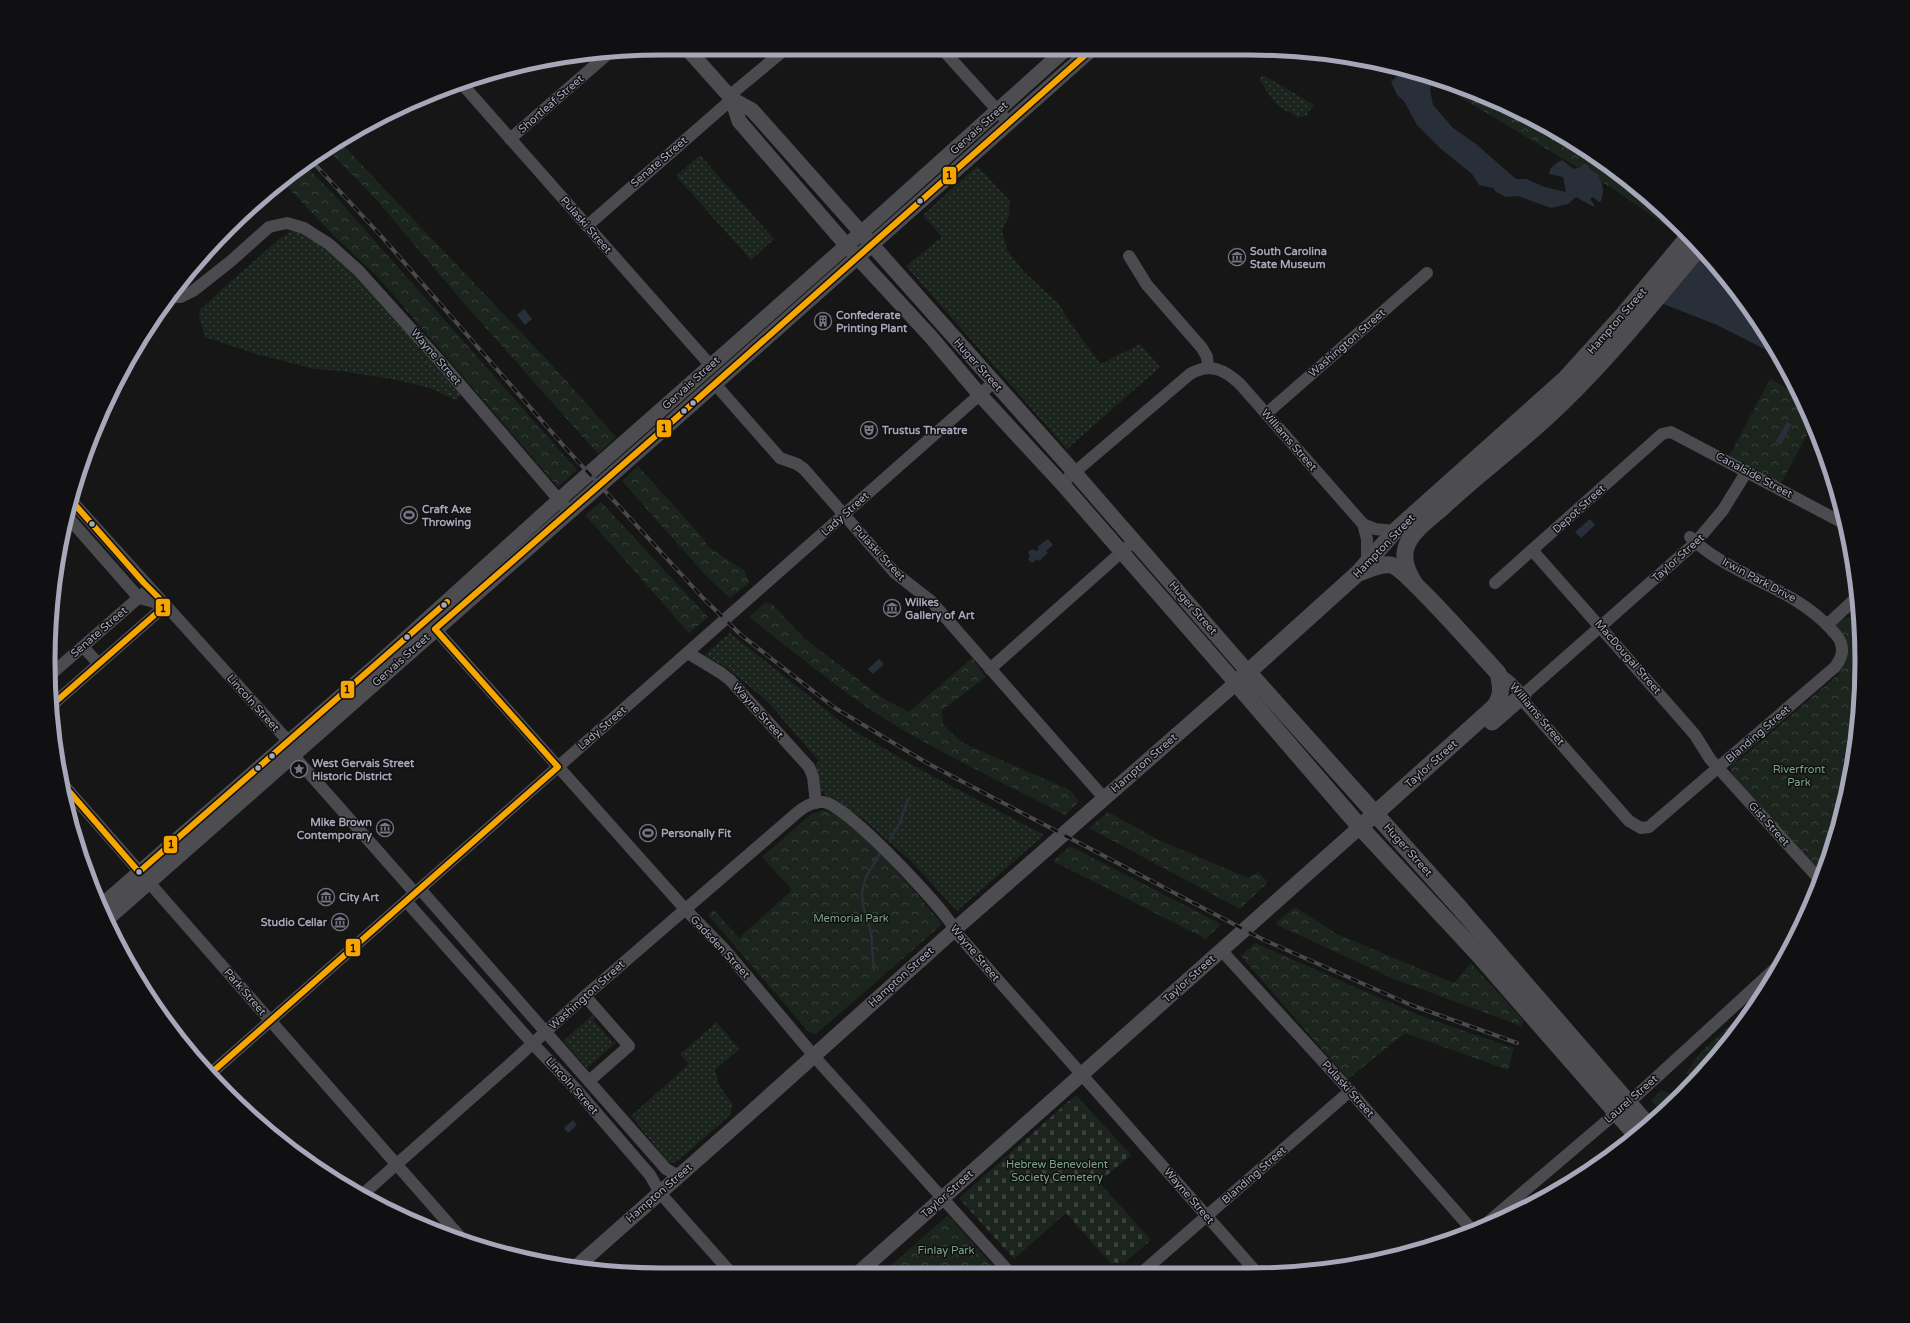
<svg xmlns="http://www.w3.org/2000/svg" width="1910" height="1323" viewBox="0 0 1910 1323" font-family="'Varela Round',sans-serif">
<style>
.grass{fill:url(#grass-dots)}
.forest{fill:url(#forest-crowns)}
.cemetery{fill:url(#cemetery-stones)}
.water{fill:#282f39}
.lines{fill:none;stroke-linecap:round;stroke-linejoin:round}
.stream{stroke:#282f39;stroke-width:2.5}
.minor{stroke:#4a4a4f;stroke-width:12}
.major{stroke:#4d4d51;stroke-width:15}
.highway{stroke:#4c4c51;stroke-width:17}
.rail-casing{stroke:#4a4a4e;stroke-width:4}
.rail{stroke:#101012;stroke-width:2.5;stroke-dasharray:8;stroke-linecap:butt}
.bus-1-casing{stroke:#101012;stroke-width:9}
.bus-1{stroke:#f7a600;stroke-width:6}
.bus-dot{fill:#a6a8b9;stroke:#101012;stroke-width:1.5}
.labels{text-anchor:middle;dominant-baseline:central;stroke-width:3;stroke-linejoin:round;paint-order:stroke}
.street-label{font-size:11px;fill:#a6a8b9;stroke:#101012}
.poi-label{font-size:11px;font-weight:bold;fill:#a6a8b9;stroke:#101012;text-anchor:start}
.park-label{font-size:11px;fill:#7ba585;stroke:#101012}
.rim{fill:none;stroke:#a6a8b9;stroke-width:5}
.line-badge{stroke:#101012;stroke-width:1.5}
.pale-badge-label{font-size:11px;text-anchor:middle;font-weight:bold;fill:#111}
</style>
<defs>
<pattern id="grass-dots" width="8" height="8" patternUnits="userSpaceOnUse"><rect width="8" height="8" fill="#1c241e"/><path d="M2 2h.1M6 6h.1" fill="none" stroke="#3a413d" stroke-width="1.8" stroke-linecap="round"/></pattern>
<pattern id="forest-crowns" width="20" height="18" patternUnits="userSpaceOnUse"><rect width="20" height="18" fill="#1c241e"/><path d="M2 6a3 3 0 1 1 6 0M12 15a3 3 0 1 1 6 0" fill="none" stroke="#3a413d"/></pattern>
<pattern id="cemetery-stones" width="16" height="16" patternUnits="userSpaceOnUse"><rect width="16" height="16" fill="#1c241e"/><path d="M2 7V4a2 2 0 0 1 4 0v3zM10 15v-3a2 2 0 0 1 4 0v3z" fill="#3a413d"/></pattern>
</defs>
<rect width="100%" height="100%" fill="#161616"/>
<!-- grass -->
<g class="grass">
<path d="M 1263,75 L 1314,105 L 1306,116 L 1297,118 C 1293,111 1289,113 1284,110 C 1273,103 1266,89 1259,79 Z"/>
<path d="M 700,155 L 774,239 L 751,260 L 676,176 Z"/>
<path d="M 977,166 L 1010,201 L 1009,216 L 1002,230 L 1007,250 L 1024,272 L 1058,303 L 1071,324 L 1100,363 C 1109,363 1110,358 1117,355 C 1125,352 1132,349 1140,344 L 1160,367 L 1067,449 L 906,266 L 942,237 L 923,215 Z"/>
<path d="M 294,230 L 307,234 L 351,268 L 462,394 L 456,400 L 430,388 L 396,380 L 342,371 L 315,369 L 260,355 L 205,337 L 199,316 L 200,309 L 279,239 Z"/>
<path d="M 730,633 L 849,728 L 921,770 L 1044,835 L 957,911 L 912,862 L 863,819 L 826,796 L 820,789 L 814,766 L 819,761 L 766,700 L 727,668 L 704,655 Z"/>
<path d="M 595,1013 L 593,1020 L 613,1042 L 615,1041 L 616,1043 L 587,1068 L 563,1041 Z"/>
<path d="M 717,1022 L 739,1049 L 715,1070 L 717,1075 L 718,1084 L 733,1105 L 730,1115 L 678,1161 L 672,1163 L 667,1161 L 631,1116 L 689,1064 L 680,1054 Z"/>
</g>
<!-- forest -->
<g class="forest">
<path d="M 1423,75 L 1446,81 L 1555,130 L 1622,175 L 1682,228 L 1700,250 L 1615,190 Z"/>
<path d="M 339,141 L 553,366 L 616,437 L 598,454 L 469,309 L 373,196 L 326,148 Z"/>
<path d="M 304,164 L 337,198 L 577,470 L 558,487 L 377,276 L 336,238 L 282,181 Z"/>
<path d="M 1770,379 L 1798,394 L 1813,423 L 1781,484 L 1729,456 Z"/>
<path d="M 638,466 L 703,538 L 708,547 L 745,571 L 749,583 L 730,598 L 708,578 L 622,481 Z"/>
<path d="M 601,502 L 708,617 L 689,633 L 585,515 Z"/>
<path d="M 766,602 L 772,604 L 805,639 L 884,699 L 909,712 L 972,658 L 986,677 L 942,710 L 943,725 L 963,743 L 1070,790 L 1079,802 L 1065,815 C 1005,783 943,755 885,719 C 837,688 794,652 749,617 Z"/>
<path d="M 1857,615 L 1862,662 L 1851,768 L 1850,772 L 1850,781 L 1821,877 L 1733,777 L 1730,768 L 1735,760 L 1738,761 L 1839,674 L 1845,660 L 1837,623 L 1839,620 Z"/>
<path d="M 823,810 L 837,815 L 872,844 L 917,894 L 941,923 L 940,926 L 816,1034 L 811,1033 L 807,1030 L 708,915 L 714,910 L 739,938 L 792,890 L 762,857 L 811,814 Z"/>
<path d="M 1108,812 L 1159,840 L 1248,878 L 1258,872 L 1268,882 L 1240,909 L 1089,828 Z"/>
<path d="M 1070,846 L 1221,924 L 1206,939 L 1053,861 Z"/>
<path d="M 1295,907 L 1337,934 L 1454,983 L 1471,963 L 1524,1021 L 1521,1026 L 1394,979 L 1275,924 Z"/>
<path d="M 1255,943 L 1421,1016 L 1514,1048 L 1508,1070 L 1405,1033 L 1348,1079 L 1241,956 Z"/>
<path d="M 1753,1004 L 1755,1007 L 1698,1076 L 1685,1074 L 1701,1052 Z"/>
<path d="M 1661,1090 L 1680,1097 L 1662,1112 L 1651,1101 Z"/>
<path d="M 948,1215 L 1001,1275 L 880,1275 Z"/>
</g>
<!-- cemetery -->
<path class="cemetery" d="M 1076,1095 L 1131,1155 L 1099,1182 L 1151,1240 L 1123,1264 L 1121,1261 L 1118,1264 L 1115,1262 L 1112,1265 L 1066,1213 L 1014,1259 L 959,1198 Z"/>
<!-- water -->
<g class="water">
<path d="M 1410,71 L 1433,77 L 1430,90 L 1433,105 L 1453,128 L 1476,144 L 1516,179 L 1526,179 L 1545,187 L 1566,192 L 1563,177 L 1549,174 C 1549,168 1557,162 1562,160 L 1574,169 L 1586,166 C 1599,174 1607,185 1601,201 L 1599,202 L 1593,197 L 1590,199 L 1595,206 L 1592,206 L 1576,197 L 1568,204 L 1551,208 L 1518,196 L 1506,197 L 1496,192 L 1493,188 L 1479,185 L 1472,174 L 1441,149 L 1417,125 L 1404,101 L 1397,95 L 1391,82 L 1397,76 L 1402,74 L 1404,78 L 1407,78 Z"/>
<path d="M 1701,256 L 1708,259 L 1759,321 L 1778,356 L 1717,325 L 1661,303 Z"/>
<path d="M 524,309 L 532,319 L 525,325 L 517,315 Z"/>
<path d="M 1787,422 L 1792,424 L 1781,445 L 1775,442 Z"/>
<path d="M 1590,519 L 1595,525 L 1581,538 L 1575,532 Z"/>
<path d="M 1048,539 L 1053,545 L 1046,551 L 1048,553 L 1039,561 L 1037,559 L 1032,563 L 1028,559 L 1030,557 L 1028,552 L 1032,549 L 1036,551 L 1039,549 L 1037,547 Z"/>
<path d="M 879,659 L 884,664 L 873,674 L 868,669 Z"/>
<path d="M 573,1120 L 577,1125 L 568,1133 L 564,1128 Z"/>
</g>
<g class="lines">
<!-- stream -->
<g class="stream">
<path d="M 890,839 L 900,823 L 908,799"/>
<path d="M 874,970 L 871,933 L 863,905 L 862,892 L 866,877 L 880,853"/>
</g>
<!-- minor -->
<g class="minor">
<path d="M 943,50 L 1009,123"/>
<path d="M 462,84 L 711,366"/>
<path d="M 729,96 L 782,52"/>
<path d="M 510,139 L 609,53"/>
<path d="M 587,226 L 732,99"/>
<path d="M 1129,256 L 1147,285 L 1202,348 L 1207,357 L 1208,367"/>
<path d="M 170,297 L 181,297 L 193,291 L 231,261 L 269,227 L 287,223 L 304,228 L 329,244 L 359,271 L 439,360 L 565,507"/>
<path d="M 715,384 L 780,458 L 797,464 L 804,469 L 895,573 L 931,601 L 1104,798"/>
<path d="M 1267,413 L 1427,273"/>
<path d="M 1062,483 L 1190,374 C 1210,362 1225,370 1240,384 L 1363,524 L 1367,539 L 1367,564"/>
<path d="M 70,499 C 143,580 216,661 289,742 L 293,755 L 415,893"/>
<path d="M 66,515 L 139,598 L 165,605"/>
<path d="M 1363,524 L 1375,529 L 1395,531"/>
<path d="M 1532,550 L 1675,712 L 1695,735 L 1710,759 L 1820,880"/>
<path d="M 1495,583 L 1662,434 L 1671,432 L 1845,524"/>
<path d="M 430,623 L 685,909 L 725,950 L 820,1063 L 1012,1275"/>
<path d="M 1827,625 L 1856,598"/>
<path d="M 83,647 L 99,664"/>
<path d="M 688,653 L 721,673 L 730,680 L 809,767 L 813,777 L 816,803"/>
<path d="M 990,669 L 1134,541"/>
<path d="M 1498,673 C 1509,680 1521,690 1525,703 L 1629,821 L 1641,828 L 1649,827 L 1835,667 C 1840,660 1844,653 1841,644 C 1840,638 1835,634 1831,629 C 1792,586 1731,577 1690,537"/>
<path d="M 49,676 L 144,593"/>
<path d="M 1523,695 L 1695,543 L 1723,510 L 1747,471"/>
<path d="M 52,705 L 166,605"/>
<path d="M 60,781 L 462,1239"/>
<path d="M 420,889 L 666,1169 L 679,1176"/>
<path d="M 406,901 L 533,1044 L 575,1088 L 650,1175 L 660,1193 L 733,1275"/>
<path d="M 1221,950 L 1350,1091 L 1473,1231"/>
<path d="M 585,996 L 629,1046 L 589,1081"/>
<path d="M 210,1074 L 994,382"/>
<path d="M 363,1194 L 509,1065 L 585,996 L 784,824 C 795,815 807,801 823,802 C 846,804 931,896 947,918 C 952,924 955,932 961,938 L 1258,1274"/>
<path d="M 1481,1228 L 1636,1096 L 1778,966"/>
<path d="M 1139,1275 L 1350,1091"/>
</g>
<!-- major -->
<g class="major">
<path d="M 732,99 L 752,110 L 1075,473 L 1248,672"/>
<path d="M 100,907 L 379,663 L 568,492 L 871,224 L 1066,49"/>
<path d="M 106,920 L 674,420 L 1092,49"/>
<path d="M 576,1267 L 749,1114 L 954,930 L 1236,683 L 1065,487 L 980,395 L 931,337 L 847,246 L 739,121 L 732,99 L 690,52"/>
<path d="M 856,1275 L 1360,827"/>
</g>
<!-- highway -->
<g class="highway">
<path d="M 1359,573 C 1368,570 1381,563 1391,565 C 1405,568 1482,656 1498,673 C 1501,686 1503,695 1494,707 L 1367,821"/>
<path d="M 1415,584 C 1406,570 1400,555 1410,539 C 1417,527 1432,517 1442,508 C 1481,471 1525,440 1563,402 C 1612,355 1655,300 1699,248"/>
<path d="M 1248,672 L 1458,906 L 1647,1124"/>
<path d="M 1492,722 L 1523,695"/>
<path d="M 1635,1134 L 1478,954 L 1360,827 L 1236,683 L 1358,573 L 1395,531 L 1566,378 L 1623,315 L 1689,236"/>
</g>
<!-- rail casing -->
<g class="rail-casing">
<path id="rail" d="M 310,159 L 382,237 L 562,444 L 703,598 L 741,635 L 835,708 L 927,763 L 1264,940 L 1411,1005 L 1517,1043"/>
</g>
<!-- rail -->
<use href="#rail" class="rail"/>
<!-- bus-1 casing -->
<g class="bus-1-casing">
<g id="bus-1">
<path d="M 52,705 L 166,605 L 144,583 L 70,499"/>
<path d="M 60,781 L 139,872 L 447,602"/>
<path d="M 210,1074 L 558,767 L 435,629 L 674,420 L 1092,49"/>
</g>
</g>
<!-- bus-1 -->
<use href="#bus-1" class="bus-1"/>
</g>
<!-- icons -->
<defs>
<g id="museum-ring" transform="scale(0.9)"><circle r="9.5" fill="#101012" stroke="#747580" stroke-width="1.5"/><path d="M0-6L6-3V-2H-6V-3ZM-5-1h2V3h-2ZM-1-1h2V3h-2ZM3-1h2V3H3ZM-6 4H6V6H-6Z" fill="#747580"/></g>
<g id="building-ring" transform="scale(0.9)"><circle r="9.5" fill="#101012" stroke="#747580" stroke-width="1.5"/><path d="M-4-6H4V6H1V3H-1V6H-4ZM-2.5-4.3h1.7v1.8h-1.7ZM.8-4.3h1.7v1.8H.8ZM-2.5-1h1.7V.8h-1.7ZM.8-1h1.7V.8H.8Z" fill="#747580"/></g>
<g id="theatre-ring" transform="scale(0.9)"><circle r="9.5" fill="#101012" stroke="#747580" stroke-width="1.5"/><path d="M-5-5.5Q0-4 5-5.5V0Q5 5 0 6Q-5 5-5 0ZM-3.3-2.5H-1v1.5H-3.3ZM1-2.5H3.3v1.5H1ZM-2.8 1Q0 5.5 2.8 1Z" fill="#747580"/></g>
<g id="stadium-ring" transform="scale(0.9)"><circle r="9.5" fill="#101012" stroke="#747580" stroke-width="1.5"/><path d="M0-5a6.5 5 0 1 0 0 10a6.5 5 0 1 0 0-10ZM-3.5-1.8h7v3.6h-7Z" fill="#747580"/></g>
<g id="sight-ring" transform="scale(0.9)"><circle r="9.5" fill="#101012" stroke="#747580" stroke-width="1.5"/><path d="M0-6L1.8-2.2L6-1.7L2.9 1.2L3.7 5.4L0 3.3L-3.7 5.4L-2.9 1.2L-6-1.7L-1.8-2.2Z" fill="#747580"/></g>
</defs>
<g fill-rule="evenodd">
<use href="#museum-ring" x="1237" y="257"/>
<use href="#building-ring" x="823" y="321"/>
<use href="#theatre-ring" x="869" y="430"/>
<use href="#stadium-ring" x="409" y="515"/>
<use href="#museum-ring" x="892" y="608"/>
<use href="#sight-ring" x="299" y="769"/>
<use href="#museum-ring" x="385" y="828"/>
<use href="#stadium-ring" x="648" y="833"/>
<use href="#museum-ring" x="326" y="897"/>
<use href="#museum-ring" x="340" y="922"/>
</g>
<!-- markers -->
<g class="bus-dot">
<circle cx="920" cy="201" r="3.5"/>
<circle cx="693" cy="403" r="3.5"/>
<circle cx="684" cy="411" r="3.5"/>
<circle cx="92" cy="524" r="3.5"/>
<circle cx="444" cy="605" r="3.5"/>
<circle cx="407" cy="637" r="3.5"/>
<circle cx="272" cy="756" r="3.5"/>
<circle cx="258" cy="768" r="3.5"/>
<circle cx="139" cy="872" r="3.5"/>
</g>
<g class="labels">
<!-- street labels -->
<g class="street-label">
<text transform="translate(551 104) rotate(-41)">Shortleaf Street</text>
<text transform="translate(979 128) rotate(-42)">Gervais Street</text>
<text transform="translate(659 162) rotate(-41)">Senate Street</text>
<text transform="translate(586 225) rotate(49)">Pulaski Street</text>
<text transform="translate(1617 321) rotate(-49)">Hampton Street</text>
<text transform="translate(1347 343) rotate(-41)">Washington Street</text>
<text transform="translate(436 357) rotate(49)">Wayne Street</text>
<text transform="translate(978 365) rotate(48)">Huger Street</text>
<text transform="translate(691 383) rotate(-42)">Gervais Street</text>
<text transform="translate(1289 440) rotate(49)">Williams Street</text>
<text transform="translate(1754 475) rotate(28)">Canalside Street</text>
<text transform="translate(1579 509) rotate(-42)">Depot Street</text>
<text transform="translate(845 514) rotate(-42)">Lady Street</text>
<text transform="translate(1384 546) rotate(-46)">Hampton Street</text>
<text transform="translate(879 553) rotate(47)">Pulaski Street</text>
<text transform="translate(1678 558) rotate(-42)">Taylor Street</text>
<text transform="translate(1759 580) rotate(28)">Irwin Park Drive</text>
<text transform="translate(1193 608) rotate(49)">Huger Street</text>
<text transform="translate(99 632) rotate(-41)">Senate Street</text>
<text transform="translate(1628 657) rotate(49)">MacDougal Street</text>
<text transform="translate(401 660) rotate(-42)">Gervais Street</text>
<text transform="translate(253 703) rotate(48)">Lincoln Street</text>
<text transform="translate(758 711) rotate(48)">Wayne Street</text>
<text transform="translate(1537 714) rotate(50)">Williams Street</text>
<text transform="translate(602 728) rotate(-41)">Lady Street</text>
<text transform="translate(1758 734) rotate(-41)">Blanding Street</text>
<text transform="translate(1144 763) rotate(-41)">Hampton Street</text>
<text transform="translate(1431 764) rotate(-42)">Taylor Street</text>
<text transform="translate(1769 824) rotate(48)">Gist Street</text>
<text transform="translate(1408 850) rotate(48)">Huger Street</text>
<text transform="translate(720 947) rotate(47)">Gadsden Street</text>
<text transform="translate(975 953) rotate(50)">Wayne Street</text>
<text transform="translate(901 977) rotate(-42)">Hampton Street</text>
<text transform="translate(1189 979) rotate(-42)">Taylor Street</text>
<text transform="translate(245 992) rotate(49)">Park Street</text>
<text transform="translate(587 995) rotate(-42)">Washington Street</text>
<text transform="translate(572 1086) rotate(48)">Lincoln Street</text>
<text transform="translate(1348 1089) rotate(48)">Pulaski Street</text>
<text transform="translate(1631 1099) rotate(-41)">Laurel Street</text>
<text transform="translate(1254 1175) rotate(-41)">Blanding Street</text>
<text transform="translate(659 1193) rotate(-41)">Hampton Street</text>
<text transform="translate(947 1194) rotate(-42)">Taylor Street</text>
<text transform="translate(1189 1196) rotate(49)">Wayne Street</text>
</g>
<!-- poi labels -->
<g class="poi-label">
<text x="1250" y="251">South Carolina<tspan x="1250" dy="13">State Museum</tspan></text>
<text x="836" y="315">Confederate<tspan x="836" dy="13">Printing Plant</tspan></text>
<text x="882" y="430">Trustus Threatre</text>
<text x="422" y="509">Craft Axe<tspan x="422" dy="13">Throwing</tspan></text>
<text x="905" y="602">Wilkes<tspan x="905" dy="13">Gallery of Art</tspan></text>
<text x="312" y="763">West Gervais Street<tspan x="312" dy="13">Historic District</tspan></text>
<text x="372" y="822" text-anchor="end">Mike Brown<tspan x="372" dy="13">Contemporary</tspan></text>
<text x="661" y="833">Personally Fit</text>
<text x="339" y="897">City Art</text>
<text x="327" y="922" text-anchor="end">Studio Cellar</text>
</g>
<!-- park labels -->
<g class="park-label">
<text x="1799" y="769">Riverfront<tspan x="1799" dy="13">Park</tspan></text>
<text x="851" y="918">Memorial Park</text>
<text x="1057" y="1164">Hebrew Benevolent<tspan x="1057" dy="13">Society Cemetery</tspan></text>
<text x="946" y="1250">Finlay Park</text>
</g>
</g>
<!-- crop -->
<path d="M0 0H1910V1323H0ZM661 55H1249A606 606 0 0 1 1855 661V662A606 606 0 0 1 1249 1268H661A606 606 0 0 1 55 662V661A606 606 0 0 1 661 55Z" fill="#101012" fill-rule="evenodd"/>
<path class="rim" d="M661 55H1249A606 606 0 0 1 1855 661V662A606 606 0 0 1 1249 1268H661A606 606 0 0 1 55 662V661A606 606 0 0 1 661 55Z"/>
<g class="line-badge">
<rect x="942" y="166" width="15" height="19" rx="4" fill="#f7a600"/>
<rect x="656" y="419" width="16" height="19" rx="4" fill="#f7a600"/>
<rect x="155" y="598" width="16" height="19" rx="4" fill="#f7a600"/>
<rect x="340" y="680" width="15" height="19" rx="4" fill="#f7a600"/>
<rect x="163" y="835" width="15" height="19" rx="4" fill="#f7a600"/>
<rect x="345" y="938" width="16" height="19" rx="4" fill="#f7a600"/>
</g>
<g class="pale-badge-label">
<text x="949" y="179">1</text>
<text x="664" y="432">1</text>
<text x="163" y="612">1</text>
<text x="347" y="693">1</text>
<text x="171" y="848">1</text>
<text x="353" y="952">1</text>
</g>
</svg>
